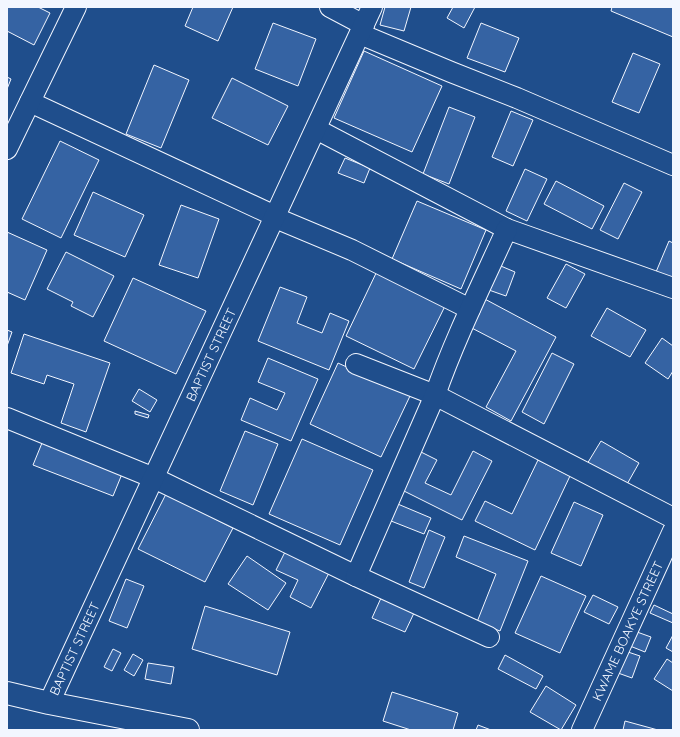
<svg xmlns="http://www.w3.org/2000/svg" width="680" height="737" viewBox="0 0 680 737" font-family="Quicksand,sans-serif">
<style>
.building{fill:#3563a3;stroke:#f2f6ff}
.lines{fill:none;stroke-linecap:round;stroke-linejoin:round}
.street-casing{stroke:#f2f6ff;stroke-width:22}
.secondary-casing{stroke:#f2f6ff;stroke-width:24}
.street{stroke:#1f4e8c;stroke-width:20}
.secondary{stroke:#1f4e8c;stroke-width:22}
.labels{text-anchor:middle;dominant-baseline:central;stroke-width:3;stroke-linejoin:round;paint-order:stroke}
.street-label{font-size:13px;fill:#f2f6ff;stroke:#1f4e8c}
</style>
<rect width="100%" height="100%" fill="#1f4e8c"/>
<!-- building -->
<g class="building">
<path d="M 7,7 L 38,7 L 50,13 L 34,45 L 7,31 Z"/>
<path d="M 193,7 L 233,7 L 218,41 L 185,26 Z"/>
<path d="M 385,7 L 411,7 L 404,31 L 380,25 Z"/>
<path d="M 453,7 L 475,7 L 464,28 L 447,18 Z"/>
<path d="M 612,7 L 673,7 L 673,37 L 611,11 Z"/>
<path d="M 273,23 L 316,39 L 298,86 L 255,69 Z"/>
<path d="M 481,23 L 519,38 L 505,72 L 467,58 Z"/>
<path d="M 364,51 L 442,86 L 412,152 L 334,118 Z"/>
<path d="M 633,53 L 660,64 L 639,113 L 612,102 Z"/>
<path d="M 154,65 L 189,80 L 161,148 L 126,134 Z"/>
<path d="M 7,77 L 11,79 L 7,89 Z"/>
<path d="M 232,78 L 288,106 L 268,145 L 212,118 Z"/>
<path d="M 449,107 L 475,117 L 449,184 L 423,174 Z"/>
<path d="M 511,111 L 533,120 L 513,166 L 492,157 Z"/>
<path d="M 60,141 L 99,160 L 61,238 L 22,219 Z"/>
<path d="M 345,158 L 370,168 L 364,183 L 338,173 Z"/>
<path d="M 525,169 L 547,179 L 527,221 L 506,211 Z"/>
<path d="M 556,181 L 604,206 L 592,229 L 544,204 Z"/>
<path d="M 624,183 L 642,192 L 618,239 L 600,230 Z"/>
<path d="M 93,192 L 144,215 L 125,257 L 74,235 Z"/>
<path d="M 417,201 L 486,230 L 461,289 L 392,259 Z"/>
<path d="M 181,205 L 219,219 L 198,278 L 159,265 Z"/>
<path d="M 7,232 L 47,250 L 25,300 L 7,292 Z"/>
<path d="M 669,241 L 673,243 L 673,279 L 656,272 Z"/>
<path d="M 66,252 L 114,276 L 93,317 L 71,306 L 73,302 L 47,289 Z"/>
<path d="M 496,264 L 515,272 L 506,296 L 486,289 Z"/>
<path d="M 566,264 L 585,274 L 566,308 L 547,298 Z"/>
<path d="M 379,267 L 448,300 L 414,369 L 346,336 Z"/>
<path d="M 133,278 L 206,311 L 176,374 L 104,341 Z"/>
<path d="M 280,287 L 307,297 L 297,323 L 322,333 L 330,313 L 349,321 L 329,370 L 258,341 Z"/>
<path d="M 481,297 L 556,337 L 511,421 L 486,407 L 516,351 L 466,325 Z"/>
<path d="M 607,308 L 646,330 L 630,357 L 591,336 Z"/>
<path d="M 7,330 L 12,332 L 7,346 Z"/>
<path d="M 24,334 L 110,363 L 86,432 L 61,423 L 74,384 L 47,375 L 44,384 L 11,373 Z"/>
<path d="M 662,338 L 673,346 L 673,371 L 668,379 L 645,363 Z"/>
<path d="M 552,353 L 574,364 L 544,424 L 522,412 Z"/>
<path d="M 268,358 L 318,379 L 291,441 L 241,420 L 250,398 L 277,410 L 285,393 L 258,382 Z"/>
<path d="M 338,363 L 410,396 L 381,457 L 310,424 Z"/>
<path d="M 139,389 L 157,400 L 150,412 L 132,401 Z"/>
<path d="M 135,411 L 149,415 L 148,418 L 135,414 Z"/>
<path d="M 245,431 L 278,444 L 253,505 L 220,491 Z"/>
<path d="M 302,439 L 373,470 L 340,545 L 269,514 Z"/>
<path d="M 601,441 L 639,463 L 626,486 L 587,464 Z"/>
<path d="M 42,443 L 122,474 L 113,496 L 33,465 Z"/>
<path d="M 417,450 L 437,460 L 425,483 L 451,495 L 473,451 L 492,461 L 462,520 L 398,488 Z"/>
<path d="M 538,460 L 570,476 L 535,550 L 475,521 L 485,501 L 512,514 Z"/>
<path d="M 166,494 L 233,528 L 205,582 L 138,549 Z"/>
<path d="M 393,502 L 431,518 L 424,534 L 386,519 Z"/>
<path d="M 574,502 L 603,515 L 581,566 L 551,553 Z"/>
<path d="M 429,530 L 445,537 L 424,588 L 409,582 Z"/>
<path d="M 464,536 L 528,561 L 500,631 L 477,622 L 496,574 L 456,557 Z"/>
<path d="M 287,548 L 331,569 L 311,608 L 290,597 L 298,580 L 276,570 Z"/>
<path d="M 247,556 L 286,583 L 268,610 L 228,584 Z"/>
<path d="M 541,576 L 586,596 L 560,653 L 515,633 Z"/>
<path d="M 126,579 L 144,586 L 127,628 L 109,621 Z"/>
<path d="M 593,595 L 618,607 L 609,624 L 584,612 Z"/>
<path d="M 381,598 L 414,613 L 405,632 L 372,618 Z"/>
<path d="M 654,605 L 673,614 L 673,623 L 650,613 Z"/>
<path d="M 205,606 L 290,632 L 277,675 L 192,649 Z"/>
<path d="M 637,632 L 651,637 L 645,652 L 630,646 Z"/>
<path d="M 673,635 L 673,652 L 666,648 Z"/>
<path d="M 113,649 L 121,653 L 112,671 L 104,667 Z"/>
<path d="M 625,651 L 640,656 L 632,678 L 618,673 Z"/>
<path d="M 133,654 L 143,660 L 134,676 L 124,670 Z"/>
<path d="M 505,655 L 543,676 L 536,689 L 498,669 Z"/>
<path d="M 667,659 L 673,663 L 673,691 L 654,679 Z"/>
<path d="M 148,663 L 174,667 L 171,684 L 145,679 Z"/>
<path d="M 546,686 L 576,705 L 561,730 L 530,712 Z"/>
<path d="M 392,692 L 458,713 L 453,730 L 411,730 L 383,721 Z"/>
<path d="M 625,721 L 658,730 L 623,730 Z"/>
<path d="M 478,725 L 491,730 L 476,730 Z"/>
</g>
<g class="lines">
<!-- street casing -->
<g class="street-casing">
<g id="street">
<path d="M 330,7 L 364,25"/>
<path d="M 360,34 L 451,72 L 517,98 L 673,165"/>
<path d="M 30,102 L 275,216 L 278,219 L 352,250 L 470,309"/>
<path d="M 316,129 L 507,229 L 673,288"/>
<path d="M 7,149 L 76,7"/>
<path d="M 356,364 L 435,395 L 673,518"/>
<path d="M 7,418 L 154,478 L 356,576 L 489,637"/>
<path d="M 356,576 L 435,395 C 455,338 482,284 507,229"/>
<path id="s1" d="M 49,703 L 372,7"/>
<path id="s2" d="M 582,730 L 673,531"/>
</g>
</g>
<!-- secondary casing -->
<g class="secondary-casing">
<path id="secondary" d="M 7,693 L 49,703 L 188,730"/>
</g>
<!-- street -->
<use href="#street" class="street"/>
<!-- secondary -->
<use href="#secondary" class="secondary"/>
</g>
<g class="labels">
<!-- street labels -->
<g class="street-label">
<text stroke="none"><textPath href="#s1" startOffset="384">BAPTIST STREET</textPath></text>
<text stroke="none"><textPath href="#s2" startOffset="109">KWAME BOAKYE STREET</textPath></text>
<text stroke="none"><textPath href="#s1" startOffset="60">BAPTIST STREET</textPath></text>
</g>
</g>
<!-- border -->
<rect width="680" height="737" fill="none" stroke="#f2f6ff" stroke-width="16"/>
</svg>
